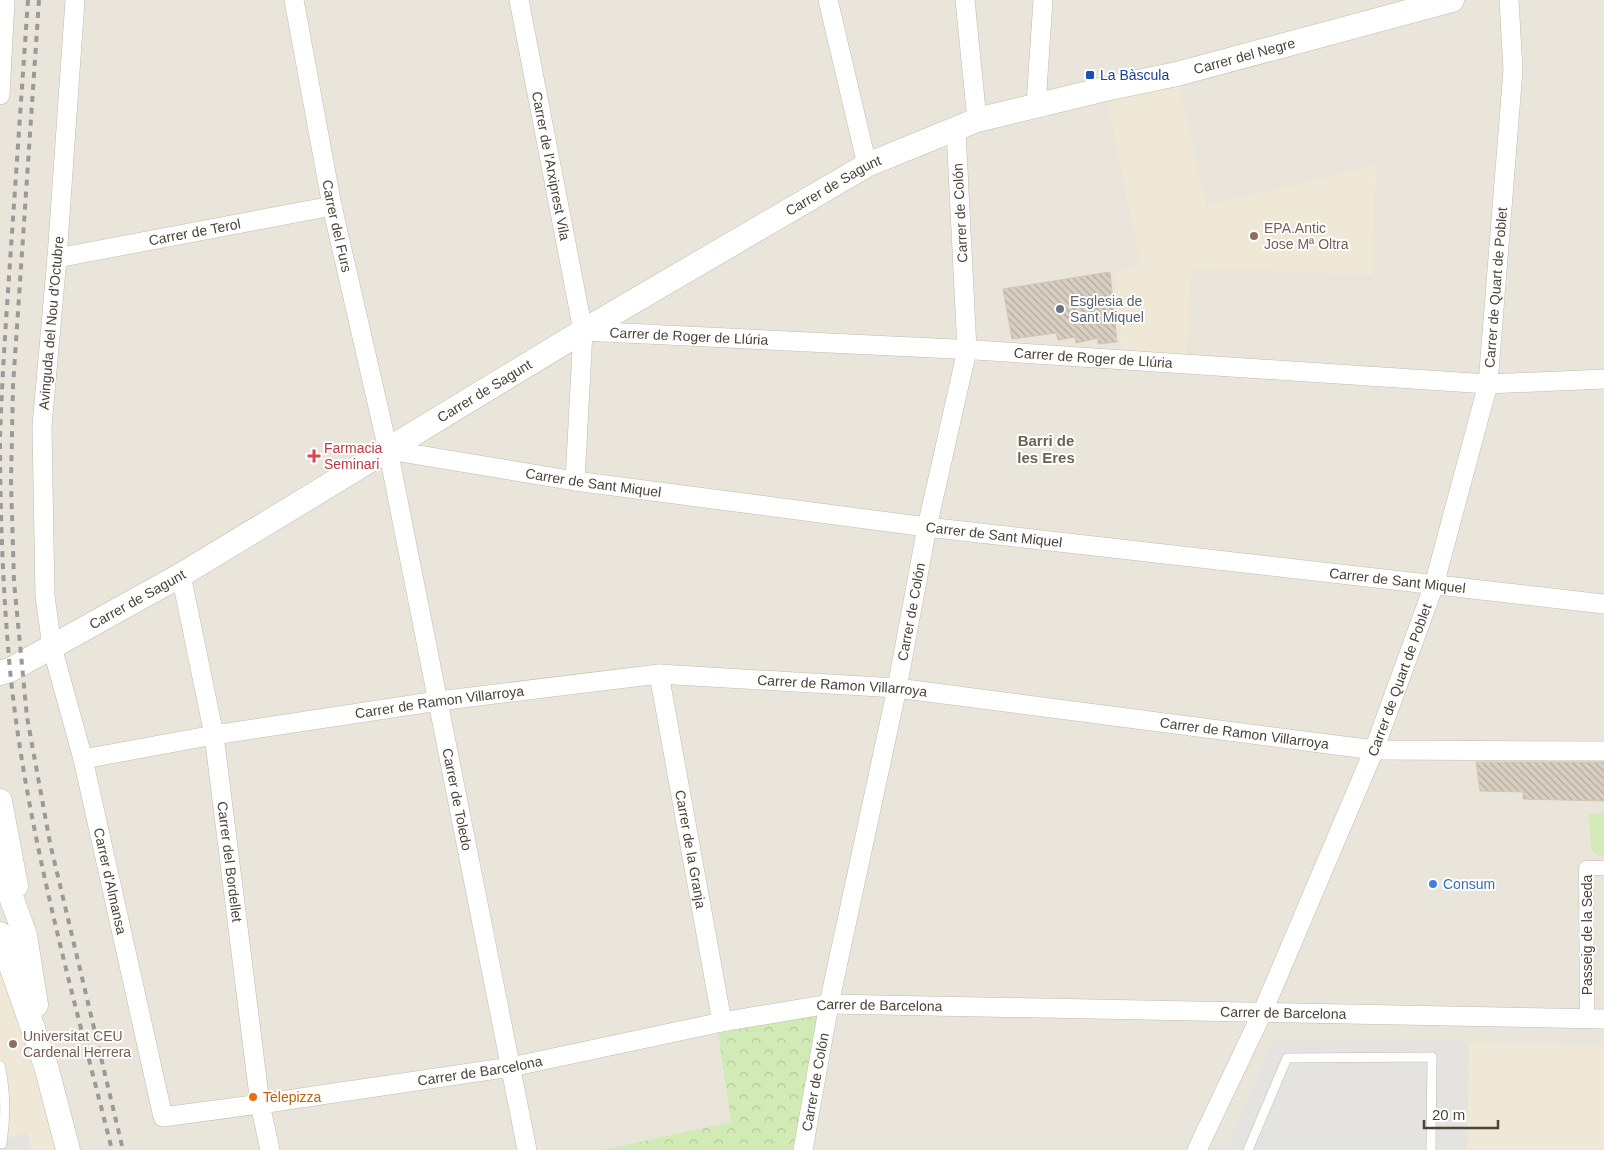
<svg xmlns="http://www.w3.org/2000/svg" width="1604" height="1150" viewBox="0 0 1604 1150" font-family="Arial,sans-serif">
<style>
.residential{fill:#eae5da}
.education{fill:#efe8d6}
.green{fill:#d2eab5}
.park{fill:url(#park-crowns)}
.parking{fill:#e5e3e0}
.building{fill:url(#building-back-hatch);stroke:#d3c7b4}
.lines{fill:none;stroke-linecap:round;stroke-linejoin:round}
.service-casing{stroke:#c2bbae;stroke-width:10}
.pedestrian-casing{stroke:#c2bbae;stroke-width:15}
.minor-casing{stroke:#c2bbae;stroke-width:20}
.tertiary-casing{stroke:#c2bbae;stroke-width:25}
.service{stroke:#fff;stroke-width:9}
.pedestrian{stroke:#fff;stroke-width:14}
.minor{stroke:#fff;stroke-width:19}
.tertiary{stroke:#fff;stroke-width:24}
.rail{stroke:#9a9a9a;stroke-width:4;stroke-dasharray:6 6;stroke-linecap:butt}
.transit-dot{fill:#1a4fb4;stroke:#fff;stroke-width:2}
.education-dot{fill:#8d6e63;stroke:#fff;stroke-width:2}
.worship-dot{fill:#6b7280;stroke:#fff;stroke-width:2}
.health-dot{fill:#e0444e;stroke:#fff;stroke-width:2}
.shop-dot{fill:#3f7fe0;stroke:#fff;stroke-width:2}
.food-dot{fill:#e8710a;stroke:#fff;stroke-width:2}
.labels{text-anchor:middle;dominant-baseline:central;stroke-width:4;stroke-linejoin:round;paint-order:stroke}
.street-label{font-size:14px;fill:#4b4439;stroke:#fff}
.transit-label{font-size:14px;fill:#164399;stroke:#fff;text-anchor:start}
.education-label{font-size:14px;fill:#785e54;stroke:#fff;text-anchor:start}
.worship-label{font-size:14px;fill:#5b616d;stroke:#fff;text-anchor:start}
.health-label{font-size:14px;fill:#be3a42;stroke:#fff;text-anchor:start}
.shop-label{font-size:14px;fill:#366cbe;stroke:#fff;text-anchor:start}
.food-label{font-size:14px;fill:#c56008;stroke:#fff;text-anchor:start}
.neighbourhood-label{font-size:15px;font-weight:bold;fill:#6e6250;stroke:#fff}
</style>
<defs>
<pattern id="park-crowns" width="20" height="18" patternUnits="userSpaceOnUse" patternTransform="scale(1.25)"><rect width="20" height="18" fill="#d2eab5"/><path d="M2 6a3 3 0 1 1 6 0M12 15a3 3 0 1 1 6 0" fill="none" stroke="#b6ca9c"/></pattern>
<pattern id="building-back-hatch" width="6" height="6" patternUnits="userSpaceOnUse" patternTransform="scale(1.25)"><rect width="6" height="6" fill="#d8cfc1"/><path d="M-1 5l2 2M0 0l6 6M5-1l2 2" fill="none" stroke="#b1aa9e"/></pattern>
</defs>
<rect width="100%" height="100%" fill="#f6f3ec"/>
<!-- residential -->
<path class="residential" d="M 0,0 L 1604,0 L 1604,1150 L 59,1150 L 0,957 Z"/>
<!-- education -->
<g class="education">
<path d="M 1177,74 L 1206,206 L 1376,165 L 1372,275 L 1192,268 L 1185,364 L 1122,360 L 1116,272 L 1141,266 L 1105,89 Z"/>
<path d="M 0,957 L 54,1131 L 59,1150 L 0,1150 Z"/>
<path d="M 1469,1042 L 1604,1046 L 1604,1150 L 1467,1150 Z"/>
</g>
<!-- green -->
<path class="green" d="M 1604,812 L 1604,856 L 1599,856 L 1591,849 L 1589,815 Z"/>
<!-- park -->
<path class="park" d="M 822,1014 L 799,1150 L 603,1150 L 731,1122 L 718,1033 Z"/>
<!-- parking -->
<g class="parking">
<path d="M 1273,1042 L 1469,1042 L 1467,1150 L 1226,1150 Z"/>
<path d="M 27,1133 L 32,1150 L 0,1150 L 0,1141 Z"/>
</g>
<!-- building -->
<g class="building">
<path d="M 1110,272 L 1117,342 L 1098,344 L 1098,338 L 1076,343 L 1075,337 L 1058,340 L 1056,333 L 1012,339 L 1003,289 Z"/>
<path d="M 1476,762 L 1604,762 L 1604,801 L 1523,799 L 1523,792 L 1480,791 Z"/>
</g>
<g class="lines">
<!-- service casing -->
<g class="service-casing">
<g id="service">
<path d="M 0,1065 C 6,1091 6,1117 2,1144"/>
<path d="M 1248,1150 L 1287,1058 L 1432,1057 L 1431,1150"/>
</g>
</g>
<!-- pedestrian casing -->
<g class="pedestrian-casing">
<path id="pedestrian" d="M 1587,1018 L 1586,868 L 1604,868"/>
</g>
<!-- minor casing -->
<g class="minor-casing">
<g id="minor">
<path id="s1" d="M 75,0 L 57,258 L 42,426 L 45,596 L 52,647 L 83,759 L 163,1117 L 260,1104 L 511,1067 L 722,1022 L 829,1004 L 1604,1019"/>
<path id="s2" d="M 294,0 L 332,206 L 388,450 L 527,1150"/>
<path id="s3" d="M 519,0 L 583,331 L 575,481"/>
<path d="M 828,0 L 867,165"/>
<path d="M 965,0 L 977,120"/>
<path d="M 0,95 L 5,0"/>
<path d="M 1036,105 L 1043,0"/>
<path id="s4" d="M 57,258 L 332,206"/>
<path id="s5" d="M 583,331 L 975,350 L 1488,384 L 1604,379"/>
<path id="s6" d="M 388,450 L 575,481 L 927,527 L 1604,604"/>
<path id="s7" d="M 181,575 L 214,735 L 260,1104 L 270,1150"/>
<path id="s8" d="M 659,674 L 722,1022"/>
<path id="s9" d="M 83,759 L 214,735 L 438,701 L 659,674 L 897,688 L 1374,750 L 1604,751"/>
<path id="s10" d="M 803,1150 L 829,1004 L 897,688 L 927,527 L 967,350 L 956,130"/>
<path id="s11" d="M 1197,1150 L 1263,1011 L 1374,750 L 1434,585 L 1488,384 L 1513,70 L 1509,0"/>
</g>
</g>
<!-- tertiary casing -->
<g class="tertiary-casing">
<g id="tertiary">
<path id="s12" d="M 0,673 L 10,670 L 181,575 L 583,331 L 867,165 L 977,120 L 1105,89 L 1177,74 L 1452,0"/>
<path d="M 0,801 L 16,886"/>
<path d="M 0,867 L 25,935 L 36,1005"/>
<path d="M 0,934 L 46,1066 L 68,1150"/>
</g>
</g>
<!-- service -->
<use href="#service" class="service"/>
<!-- pedestrian -->
<use href="#pedestrian" class="pedestrian"/>
<!-- minor -->
<use href="#minor" class="minor"/>
<!-- tertiary -->
<use href="#tertiary" class="tertiary"/>
<!-- rail -->
<g class="rail">
<path d="M 28,0 C 22,87 16,175 10,262 C 6,320 2,379 0,437 C 0,515 3,593 10,670 C 26,831 73,994 112,1150"/>
<path d="M 39,0 L 13,386 L 11,482 L 14,582 L 27,717 L 50,843 L 123,1150"/>
</g>
</g>
<!-- markers -->
<rect class="transit-dot" x="1085" y="70" width="10" height="10" rx="2.5"/>
<g class="education-dot">
<circle cx="1254" cy="236" r="5"/>
<circle cx="13" cy="1044" r="5"/>
</g>
<circle class="worship-dot" cx="1060" cy="309" r="5"/>
<path class="health-dot" d="M311.5 448.5h5v5h5v5h-5v5h-5v-5h-5v-5h5z"/>
<circle class="shop-dot" cx="1433" cy="884" r="5"/>
<circle class="food-dot" cx="253" cy="1097" r="5"/>
<g class="labels">
<!-- street labels -->
<g class="street-label">
<text stroke="none"><textPath href="#s12" startOffset="1399">Carrer del Negre</textPath></text>
<text stroke="none"><textPath href="#s3" startOffset="169">Carrer de l'Arxiprest Vila</textPath></text>
<text stroke="none"><textPath href="#s12" startOffset="966">Carrer de Sagunt</textPath></text>
<text transform="translate(960 213) rotate(-93)">Carrer de Colón</text>
<text stroke="none"><textPath href="#s2" startOffset="230">Carrer del Furs</textPath></text>
<text stroke="none"><textPath href="#s4" startOffset="140">Carrer de Terol</textPath></text>
<text stroke="none"><textPath href="#s11" startOffset="918">Carrer de Quart de Poblet</textPath></text>
<text transform="translate(51 323) rotate(-85)">Avinguda del Nou d'Octubre</text>
<text stroke="none"><textPath href="#s5" startOffset="106">Carrer de Roger de Llúria</textPath></text>
<text stroke="none"><textPath href="#s5" startOffset="511">Carrer de Roger de Llúria</textPath></text>
<text stroke="none"><textPath href="#s12" startOffset="561">Carrer de Sagunt</textPath></text>
<text stroke="none"><textPath href="#s6" startOffset="208">Carrer de Sant Miquel</textPath></text>
<text stroke="none"><textPath href="#s6" startOffset="612">Carrer de Sant Miquel</textPath></text>
<text stroke="none"><textPath href="#s6" startOffset="1018">Carrer de Sant Miquel</textPath></text>
<text stroke="none"><textPath href="#s12" startOffset="156">Carrer de Sagunt</textPath></text>
<text stroke="none"><textPath href="#s10" startOffset="549">Carrer de Colón</textPath></text>
<text stroke="none"><textPath href="#s11" startOffset="512">Carrer de Quart de Poblet</textPath></text>
<text stroke="none"><textPath href="#s9" startOffset="766">Carrer de Ramon Villarroya</textPath></text>
<text stroke="none"><textPath href="#s9" startOffset="361">Carrer de Ramon Villarroya</textPath></text>
<text stroke="none"><textPath href="#s9" startOffset="1171">Carrer de Ramon Villarroya</textPath></text>
<text stroke="none"><textPath href="#s2" startOffset="816">Carrer de Toledo</textPath></text>
<text stroke="none"><textPath href="#s8" startOffset="178">Carrer de la Granja</textPath></text>
<text stroke="none"><textPath href="#s7" startOffset="291">Carrer del Bordellet</textPath></text>
<text stroke="none"><textPath href="#s1" startOffset="890">Carrer d'Almansa</textPath></text>
<text transform="translate(1587 935) rotate(-90)">Passeig de la Seda</text>
<text stroke="none"><textPath href="#s1" startOffset="1858">Carrer de Barcelona</textPath></text>
<text stroke="none"><textPath href="#s1" startOffset="2262">Carrer de Barcelona</textPath></text>
<text stroke="none"><textPath href="#s1" startOffset="1452">Carrer de Barcelona</textPath></text>
<text stroke="none"><textPath href="#s10" startOffset="69">Carrer de Colón</textPath></text>
</g>
<!-- transit labels -->
<g class="transit-label">
<text x="1100" y="75">La Bàscula</text>
</g>
<!-- education labels -->
<g class="education-label">
<text x="1264" y="228">EPA.Antic<tspan x="1264" dy="16">Jose Mª Oltra</tspan></text>
<text x="23" y="1036">Universitat CEU<tspan x="23" dy="16">Cardenal Herrera</tspan></text>
</g>
<!-- worship labels -->
<g class="worship-label">
<text x="1070" y="301">Esglesia de<tspan x="1070" dy="16">Sant Miquel</tspan></text>
</g>
<!-- health labels -->
<g class="health-label">
<text x="324" y="448">Farmacia<tspan x="324" dy="16">Seminari</tspan></text>
</g>
<!-- shop labels -->
<g class="shop-label">
<text x="1443" y="884">Consum</text>
</g>
<!-- food labels -->
<g class="food-label">
<text x="263" y="1097">Telepizza</text>
</g>
<!-- neighbourhood labels -->
<g class="neighbourhood-label">
<text x="1046" y="440">Barri de<tspan x="1046" dy="17">les Eres</tspan></text>
</g>
</g>
<!-- scale -->
<path d="M1424 1120v8h74v-8" fill="none" stroke="#4b4439" stroke-width="2.5"/>
<text x="1432" y="1120" font-size="15" fill="#4b4439" stroke="#ffffff" stroke-width="4" paint-order="stroke">20 m</text>
</svg>
